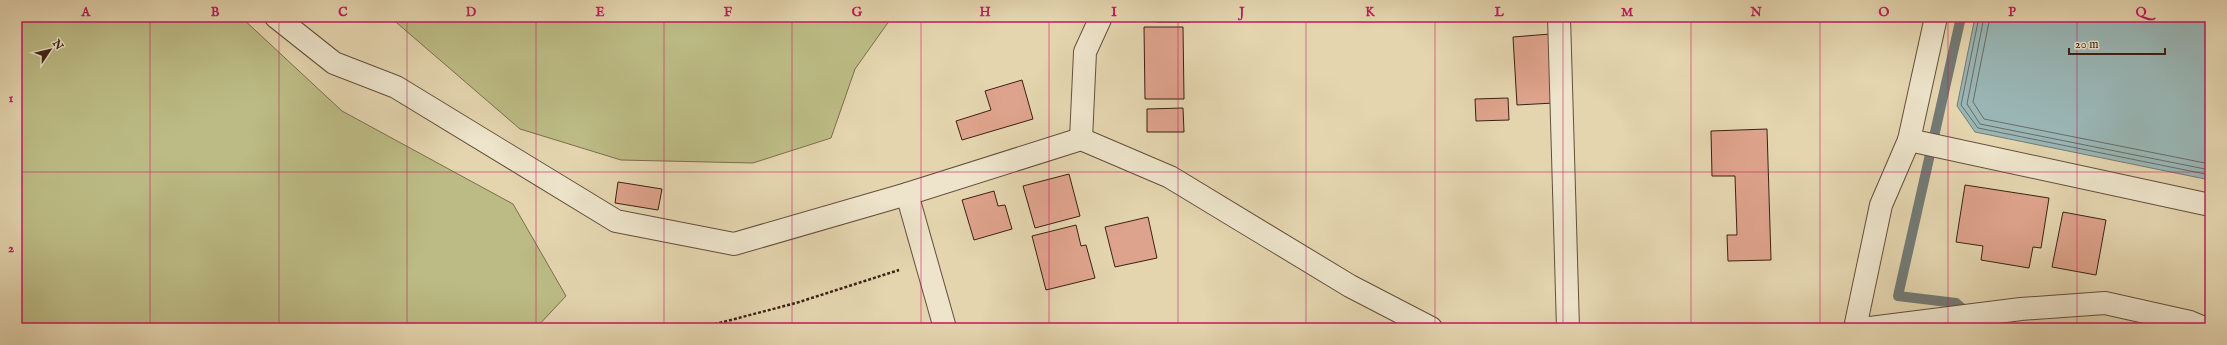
<svg xmlns="http://www.w3.org/2000/svg" width="2227" height="345" viewBox="0 0 2227 345" font-family="'IM FELL English',serif">
<style>
.green{fill:#bcbb85;stroke:#7c6e4d}
.water{fill:#99b6b5;stroke:#737a75}
.lines{fill:none;stroke-linecap:round;stroke-linejoin:round}
.shore{stroke:#6a6c65;stroke-width:1}
.stream{stroke:#737a75;stroke-width:10}
.building{fill:#dea38c;stroke:#3b2115}
.minor-casing{stroke:#654e3c;stroke-width:24}
.tertiary-casing{stroke:#654e3c;stroke-width:24}
.path{stroke:#3b2115;stroke-width:2.5;stroke-dasharray:3 2;stroke-linecap:butt}
.minor{stroke:#ede4cb;stroke-width:22}
.tertiary{stroke:#ede4cb;stroke-width:22}
.grid{fill:none;stroke:#c2185b;stroke-width:1;stroke-opacity:0.55}
.neatline{fill:none;stroke:#c2185b;stroke-width:1.5}
.grid-label{font-size:13px;text-anchor:middle;font-weight:bold;fill:#c2185b}
</style>
<rect width="100%" height="100%" fill="#e4d5af"/>
<filter id="stains"><feTurbulence type="fractalNoise" baseFrequency=".005" numOctaves="4"/><feColorMatrix values="0 0 0 0 .2 0 0 0 0 .09 0 0 0 0 .02 0 0 0 .5 -.17"/></filter>
<radialGradient id="worn" r=".72"><stop offset=".6" stop-color="#630" stop-opacity="0"/><stop offset="1" stop-color="#630" stop-opacity=".3"/></radialGradient>
<!-- green -->
<g class="green">
<path d="M 17,17 L 241,17 L 342,111 L 513,204 L 566,296 L 536,328 L 319,328 L 188,325 L 171,328 L 17,328 Z"/>
<path d="M 390,17 L 892,17 L 855,69 L 831,138 L 753,163 L 621,160 L 520,129 Z"/>
</g>
<!-- water -->
<path class="water" d="M 1975,17 L 2210,17 L 2210,180 L 1975,132 L 1957,106 Z"/>
<g class="lines">
<!-- shore -->
<g class="shore">
<path d="M 1979,17 L 1961,105 L 1978,128 L 2210,175"/>
<path d="M 1984,17 L 1967,104 L 1980,124 L 2210,170"/>
<path d="M 1990,17 L 1973,102 L 1984,119 L 2210,164"/>
</g>
<!-- stream -->
<path class="stream" d="M 1961,17 L 1898,296 L 1956,303 L 1986,328"/>
</g>
<!-- building -->
<g class="building">
<rect x="1157" y="17" width="33" height="5"/>
<path d="M 1144,27 L 1183,27 L 1184,99 L 1145,99 Z"/>
<path d="M 1550,34 L 1554,103 L 1517,105 L 1513,37 Z"/>
<path d="M 1022,80 L 1033,119 L 962,140 L 956,121 L 991,110 L 985,91 Z"/>
<path d="M 1508,98 L 1509,120 L 1476,121 L 1475,99 Z"/>
<path d="M 1183,108 L 1184,132 L 1147,132 L 1147,109 Z"/>
<path d="M 1767,129 L 1771,260 L 1728,261 L 1727,235 L 1737,235 L 1735,176 L 1712,176 L 1711,131 Z"/>
<path d="M 1069,174 L 1080,216 L 1035,228 L 1023,186 Z"/>
<path d="M 618,182 L 662,189 L 658,210 L 615,203 Z"/>
<path d="M 1965,185 L 2049,198 L 2041,248 L 2033,247 L 2029,268 L 1981,260 L 1983,246 L 1956,242 Z"/>
<path d="M 994,191 L 998,206 L 1005,205 L 1012,229 L 974,240 L 962,200 Z"/>
<path d="M 2063,212 L 2106,220 L 2096,275 L 2052,267 Z"/>
<path d="M 1148,217 L 1157,258 L 1115,267 L 1105,227 Z"/>
<path d="M 1076,225 L 1081,246 L 1086,245 L 1095,278 L 1046,290 L 1032,236 Z"/>
</g>
<g class="lines">
<!-- minor casing -->
<g class="minor-casing">
<g id="minor">
<path d="M 1559,17 L 1568,328"/>
<path d="M 1081,139 L 1085,52 L 1101,17"/>
<path d="M 1909,140 L 2210,205"/>
<path d="M 907,194 L 945,328"/>
<path d="M 1870,328 L 2021,309 L 2105,303 L 2190,322 L 2204,328"/>
</g>
</g>
<!-- tertiary casing -->
<g class="tertiary-casing">
<g id="tertiary">
<path d="M 276,17 L 334,63 L 396,87 L 616,221 L 734,244 L 907,194 L 1081,139 L 1170,177 L 1350,286 L 1431,328"/>
<path d="M 1855,328 L 1881,205 L 1909,140 L 1936,17"/>
</g>
</g>
<!-- path -->
<path class="path" d="M 700,328 L 796,303 L 899,270"/>
<!-- minor -->
<use href="#minor" class="minor"/>
<!-- tertiary -->
<use href="#tertiary" class="tertiary"/>
</g>
<!-- grid -->
<path class="grid" d="M 150,17 L 150,328M 279,17 L 279,328M 407,17 L 407,328M 536,17 L 536,328M 664,17 L 664,328M 792,17 L 792,328M 921,17 L 921,328M 1049,17 L 1049,328M 1178,17 L 1178,328M 1306,17 L 1306,328M 1435,17 L 1435,328M 1563,17 L 1563,328M 1691,17 L 1691,328M 1820,17 L 1820,328M 1948,17 L 1948,328M 2077,17 L 2077,328M 17,172 L 2210,172"/>
<!-- margin -->
<rect width="2227" height="345" fill="none" stroke="#e4d5af" stroke-width="44"/>
<!-- north arrow -->
<g transform="translate(50 50) rotate(55)" stroke="#ede4cb" stroke-width="3" paint-order="stroke">
<path d="M0-3L7 15L0 10L-7 15Z" fill="#3b2115"/>
<text y="-6" font-size="11" font-weight="bold" text-anchor="middle" fill="#3b2115">N</text>
</g>
<!-- scale -->
<path d="M2069 48v6h96v-6" fill="none" stroke="#3b2115" stroke-width="2"/>
<text x="2075" y="48" font-size="12" fill="#3b2115" stroke="#ede4cb" stroke-width="3" paint-order="stroke">20 m</text>
<rect x="22" y="22" width="2183" height="301" class="neatline"/>
<g class="grid-label">
<text x="86" y="16">A</text>
<text x="215" y="16">B</text>
<text x="343" y="16">C</text>
<text x="471" y="16">D</text>
<text x="600" y="16">E</text>
<text x="728" y="16">F</text>
<text x="857" y="16">G</text>
<text x="985" y="16">H</text>
<text x="1114" y="16">I</text>
<text x="1242" y="16">J</text>
<text x="1370" y="16">K</text>
<text x="1499" y="16">L</text>
<text x="1627" y="16">M</text>
<text x="1756" y="16">N</text>
<text x="1884" y="16">O</text>
<text x="2012" y="16">P</text>
<text x="2141" y="16">Q</text>
<text x="11" y="102">1</text>
<text x="11" y="252">2</text>
</g>
<rect width="100%" height="100%" filter="url(#stains)"/>
<rect width="100%" height="100%" fill="url(#worn)"/>
</svg>
